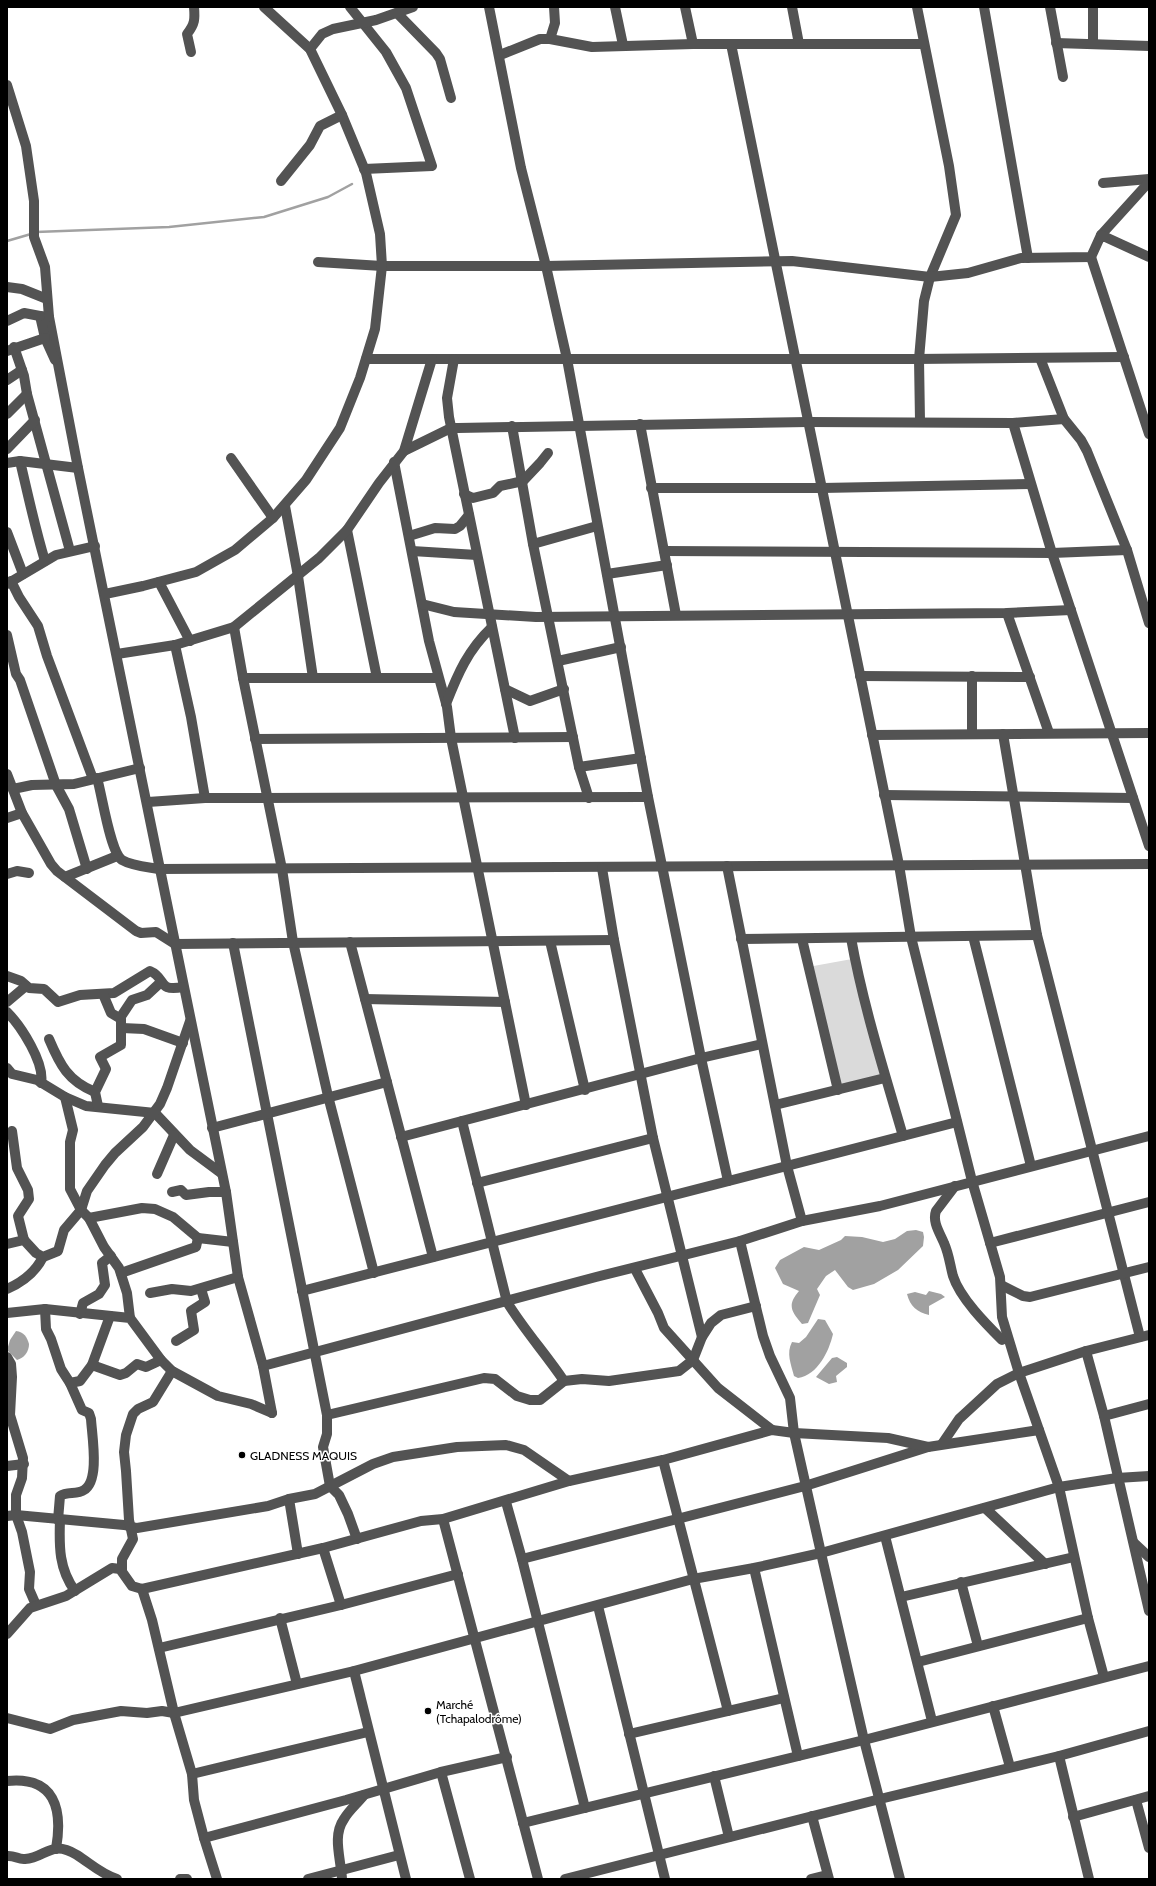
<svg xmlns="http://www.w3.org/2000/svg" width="1156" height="1886" viewBox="0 0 1156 1886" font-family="Cabin,sans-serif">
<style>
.green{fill:#dadada}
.water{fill:#a1a1a1}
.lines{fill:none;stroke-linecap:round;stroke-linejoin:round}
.stream{stroke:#a1a1a1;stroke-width:2.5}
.minor{stroke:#535353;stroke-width:10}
.poi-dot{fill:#000;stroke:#fff;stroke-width:1.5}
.labels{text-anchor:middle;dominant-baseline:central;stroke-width:3;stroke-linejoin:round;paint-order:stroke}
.poi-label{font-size:12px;fill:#000;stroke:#fff;text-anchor:start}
</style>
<rect width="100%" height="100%" fill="#fff"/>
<!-- green -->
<path class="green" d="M 852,959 L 884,1077 L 834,1090 L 808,967 Z"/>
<!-- water -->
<g class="water">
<path d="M 916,1230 L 923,1232 L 924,1237 L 923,1246 L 898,1270 L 874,1284 L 853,1290 L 848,1287 L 835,1270 L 826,1276 L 817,1289 L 820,1295 L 808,1323 L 802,1324 C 791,1311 787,1305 799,1291 L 783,1284 L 775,1268 L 780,1260 L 804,1247 L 819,1250 L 841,1240 L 845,1236 L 862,1237 L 883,1242 L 895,1239 L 907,1231 Z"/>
<path d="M 929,1291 L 941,1294 L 945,1297 L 929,1306 L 929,1315 C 917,1312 910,1306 907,1294 L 915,1292 L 926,1295 Z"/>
<path d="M 818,1319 L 825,1320 L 833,1334 C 829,1351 818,1375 798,1378 L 794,1376 C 791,1364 786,1353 792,1342 L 799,1343 L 806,1337 Z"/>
<path d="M 16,1331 C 24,1332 27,1337 29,1344 C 29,1352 24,1358 17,1360 L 7,1350 L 10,1340 Z"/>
<path d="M 837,1357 L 847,1363 L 847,1367 L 836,1376 L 837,1382 L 829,1384 L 816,1377 L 832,1358 Z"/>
</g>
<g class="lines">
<!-- stream -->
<g class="stream">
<path d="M 36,232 L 169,227 L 264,217 L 328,197 L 352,184"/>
<path d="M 7,241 L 31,234"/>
</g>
<!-- minor -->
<g class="minor">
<path d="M 350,7 L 386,52 L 406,88 L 432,166 L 364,169"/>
<path d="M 489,7 L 521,168 L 546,266 L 567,359 L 648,797 L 701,1058 L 728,1181"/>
<path d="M 615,7 L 623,45"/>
<path d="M 685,7 L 693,44"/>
<path d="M 792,7 L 799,44"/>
<path d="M 917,7 L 949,166 L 956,215 L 930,277 L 924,301 L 919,359 L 920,421"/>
<path d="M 984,7 L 1028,258"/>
<path d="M 1050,7 L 1063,77"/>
<path d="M 1093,7 L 1093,44"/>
<path d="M 397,13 L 436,53 L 440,59 L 451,98"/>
<path d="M 550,39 L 555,23 L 554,7"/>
<path d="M 1056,43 L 1149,46"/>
<path d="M 731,44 L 899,865 L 911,937 L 972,1181 L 1000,1277 L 1002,1317 L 1019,1373 L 1059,1487 L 1088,1618 L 1104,1677"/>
<path d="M 310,49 L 322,34 L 333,29 L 376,20 L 413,7"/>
<path d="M 191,52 L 187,34 C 195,24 195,19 194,7"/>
<path d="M 500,55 L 540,39 L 550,39 L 592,47 L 693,44 L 924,44"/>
<path d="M 7,85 L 26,146 L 34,201 L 34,237 L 45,267 L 49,317 L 78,468 L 226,1192 L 238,1277 L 263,1366 L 272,1413"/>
<path d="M 281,181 L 310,145 L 320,126 L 342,115"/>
<path d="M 1103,183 L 1149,179"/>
<path d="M 1101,235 L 1149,182"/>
<path d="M 1091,257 L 1149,434"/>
<path d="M 318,262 L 382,266 L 546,266 L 792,261 L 930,277 L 968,273 L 1021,258 L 1091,257 L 1101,235 L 1149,257"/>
<path d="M 7,287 L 22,289 L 47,299"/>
<path d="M 49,317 L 40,316 L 45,338 L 55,360"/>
<path d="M 7,321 L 24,313 L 40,316"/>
<path d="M 14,347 L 24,376 L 27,394 L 70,551"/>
<path d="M 7,351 L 45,338"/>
<path d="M 1040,358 L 1064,419 L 1081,440 L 1087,451 L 1127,550 L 1149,623"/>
<path d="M 366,359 L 915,359 L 1124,357"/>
<path d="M 454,359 L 447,398 L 449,417 L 515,738"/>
<path d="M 7,380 L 22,370"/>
<path d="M 7,414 L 27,394"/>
<path d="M 1013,423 L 1051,550 L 1149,846"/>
<path d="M 640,424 L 676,615"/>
<path d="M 512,426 L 533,544 L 579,767 L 589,798"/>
<path d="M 7,449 L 35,420"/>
<path d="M 404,451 L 451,428 L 458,428 L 808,422 L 1013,423 L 1064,419"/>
<path d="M 231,458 L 273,518"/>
<path d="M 20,461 C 28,495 35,528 45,561"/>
<path d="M 394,462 L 429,641 L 447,707 L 451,738 L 526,1105"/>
<path d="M 7,463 L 20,461 L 78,468"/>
<path d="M 651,488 L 822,488 L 1030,484"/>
<path d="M 464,494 L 473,498 L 493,493 L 500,486 L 523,481 L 540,463 L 548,453"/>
<path d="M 285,506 L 298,576 L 313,678"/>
<path d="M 347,530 L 377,678"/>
<path d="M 7,532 L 23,574"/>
<path d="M 409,536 L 435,528 L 455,529 L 460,526 L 469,515"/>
<path d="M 533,544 L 597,526"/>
<path d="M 412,551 L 477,555"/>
<path d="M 664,551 L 1052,553 L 1127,550"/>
<path d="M 607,574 L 667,565"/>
<path d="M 11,581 L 19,597 L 38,626 L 47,656 L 93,779"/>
<path d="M 159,582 L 190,641"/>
<path d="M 7,584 L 56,555 L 95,546"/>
<path d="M 105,594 L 143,586 L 196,572 L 235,550 L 273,518 L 306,480 L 340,428 L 360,378 L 375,329 L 382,266 L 380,234 L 366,173 L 342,115 L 310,49 L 264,7"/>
<path d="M 422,604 L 454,612 L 536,617 L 1007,613 L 1071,610"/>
<path d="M 1007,613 L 1049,733"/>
<path d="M 234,627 L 243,678 L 282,869 L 293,942 L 328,1096 L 374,1273"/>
<path d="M 7,635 L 16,674 L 20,680 L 56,785 L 69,809 L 87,869"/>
<path d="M 175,645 L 191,717 L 205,798"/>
<path d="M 117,654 L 175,645 L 234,627 L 319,558 L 347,530 L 379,483 L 404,451 L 432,359"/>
<path d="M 558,661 L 621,647"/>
<path d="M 860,676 L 1030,677"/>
<path d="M 243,678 L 438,678"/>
<path d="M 505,689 L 530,701 L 564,689"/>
<path d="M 446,704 C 458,673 468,650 492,627"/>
<path d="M 972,734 L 972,676"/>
<path d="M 1003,734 L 1037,935 L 1140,1337"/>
<path d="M 872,735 L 1149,733"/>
<path d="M 255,739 L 573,737"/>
<path d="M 579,767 L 641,758"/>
<path d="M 7,774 L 22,813 L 51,864 L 57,871 L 136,931 L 141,933 L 156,932 L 175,944 L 614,940"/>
<path d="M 97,778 C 102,794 110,852 122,860 C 132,866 148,867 159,869 L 1149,864"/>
<path d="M 13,789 L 32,785 L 74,784 L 140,768"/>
<path d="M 884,795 L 1133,798"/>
<path d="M 148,802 L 205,798 L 648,797"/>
<path d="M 7,818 L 22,813"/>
<path d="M 727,866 L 787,1166 L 802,1221"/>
<path d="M 602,868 L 614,940 L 653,1138 L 702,1337"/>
<path d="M 7,874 L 17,871 L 29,873"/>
<path d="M 65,877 L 117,856"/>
<path d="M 973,936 L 1031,1166"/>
<path d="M 851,938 C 863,1005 884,1071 903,1136"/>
<path d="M 741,939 L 1037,935"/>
<path d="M 802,939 L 838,1090"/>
<path d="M 550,941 L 585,1090"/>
<path d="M 350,942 L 433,1257"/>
<path d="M 233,943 L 327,1415 L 327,1434 L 323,1447 L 330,1486 L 339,1495 L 348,1514 L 357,1539"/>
<path d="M 7,976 L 21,981 L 29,988 L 44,989 L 58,1002 L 80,995 L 114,993 L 150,971 C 167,978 156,992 183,987"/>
<path d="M 365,999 L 505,1002"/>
<path d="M 7,1002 L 26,986"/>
<path d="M 7,1012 C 21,1026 45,1063 41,1083"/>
<path d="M 120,1018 L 132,1000 L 147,995 L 161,982"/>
<path d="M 122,1028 L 144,1029 L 183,1043"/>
<path d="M 49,1039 C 60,1065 68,1081 95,1092"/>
<path d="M 7,1068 L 12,1074 L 37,1080 L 65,1097 L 86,1106 L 155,1113 L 190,1150 L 221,1173"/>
<path d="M 65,1097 L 73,1130 L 70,1142 L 70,1189 L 81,1210 L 89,1218 L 104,1247 L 119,1268 L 127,1293 L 130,1318"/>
<path d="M 775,1105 L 885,1078"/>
<path d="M 98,1106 L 95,1092 L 106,1069 L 100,1057 L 121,1045 L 121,1019 L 111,1013 L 103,994"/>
<path d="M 462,1121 L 507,1302 C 524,1330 546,1354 564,1381"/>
<path d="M 212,1128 L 387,1082"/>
<path d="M 12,1131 L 17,1168 L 28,1190 L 29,1199 L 18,1216 L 24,1240"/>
<path d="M 401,1137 L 701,1058 L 762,1044"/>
<path d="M 157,1174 L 174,1135"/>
<path d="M 477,1183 L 653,1138"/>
<path d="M 955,1186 L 936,1211 C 932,1222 940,1233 944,1243 C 949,1254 950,1265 953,1276 C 960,1298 986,1324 1002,1340"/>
<path d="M 172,1192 L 181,1190 L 186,1195 L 209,1192 L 226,1192"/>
<path d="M 89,1218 L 142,1208 L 155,1209 L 173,1217 L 198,1238 L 233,1242"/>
<path d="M 740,1241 L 763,1336 L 770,1356 L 790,1398 L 794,1433 L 821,1553 L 864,1740 L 900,1879"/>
<path d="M 990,1243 L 1149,1202"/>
<path d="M 7,1244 L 24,1240 L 36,1253 L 43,1257 L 58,1251 L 64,1230 L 81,1210 L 87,1191 L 105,1165 L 115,1153 L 143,1127 L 160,1104 L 167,1088 L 190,1021"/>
<path d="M 635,1269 L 658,1313 L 664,1328 L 718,1388 L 772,1430"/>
<path d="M 121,1273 L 190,1249 L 196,1247 L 198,1238"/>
<path d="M 1001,1285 L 1023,1296 L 1030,1297 L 1149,1267"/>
<path d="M 7,1289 C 23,1282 35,1273 43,1257"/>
<path d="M 302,1291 L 957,1122"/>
<path d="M 150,1293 L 172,1289 L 191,1291 L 238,1277"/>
<path d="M 45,1309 L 46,1329 L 51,1339 L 61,1369 L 70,1383 L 82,1410 L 89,1413 L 91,1419 C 92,1436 100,1481 84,1490 C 77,1495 67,1491 60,1496 L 58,1520"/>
<path d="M 7,1313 L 45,1309 L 130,1318 L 161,1360 L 172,1371 L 218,1396 L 251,1404 L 272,1413"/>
<path d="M 80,1314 L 83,1303 L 99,1294 L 105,1285 L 102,1263 L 111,1256"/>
<path d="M 176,1341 L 194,1330 L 191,1311 L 205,1302 L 201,1289"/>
<path d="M 1086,1351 L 1104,1416 L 1149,1611"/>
<path d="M 7,1357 L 11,1364 L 12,1377 L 10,1415 L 23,1458 L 22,1478 L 16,1495 L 16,1515 L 22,1532 L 30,1572 L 29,1589 L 36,1605"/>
<path d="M 92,1365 L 120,1375 L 126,1373 L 137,1364 L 146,1367 L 161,1360"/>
<path d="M 263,1366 L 596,1277 L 740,1241 L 802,1221 L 880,1206 L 1149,1136"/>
<path d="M 70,1383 L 80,1381 L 92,1365 L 110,1316"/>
<path d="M 327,1415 L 484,1378 L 495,1379 L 517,1396 L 530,1400 L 540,1400 L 564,1381 L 582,1379 L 609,1381 L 679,1371 L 693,1360 L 702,1337 L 711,1323 L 721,1315 L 756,1306"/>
<path d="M 1104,1416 L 1149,1404"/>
<path d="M 942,1444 L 959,1419 L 997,1384 L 1019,1373 L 1086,1351 L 1149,1335"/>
<path d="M 663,1460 L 728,1711"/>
<path d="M 7,1466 L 24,1464"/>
<path d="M 289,1499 L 298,1554"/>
<path d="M 506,1502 L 522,1559 L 585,1808"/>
<path d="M 985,1508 L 1045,1564"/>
<path d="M 7,1516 L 16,1515 L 124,1525 L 137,1528 L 268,1506 L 289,1499 L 315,1494 L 373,1464 L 393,1457 L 457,1447 L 506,1445 L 524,1450 L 569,1481"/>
<path d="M 443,1519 L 538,1879"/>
<path d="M 60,1520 C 59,1547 59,1569 75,1591"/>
<path d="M 885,1536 L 932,1721"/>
<path d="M 1134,1543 L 1149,1557"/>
<path d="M 323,1548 L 341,1605"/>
<path d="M 522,1559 L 805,1486 L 928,1447 L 1039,1430"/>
<path d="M 754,1568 L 798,1756"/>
<path d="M 122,1570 L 122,1559 L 133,1539 L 129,1520 L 126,1471 L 124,1452 L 126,1435 L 133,1414 L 138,1409 L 153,1402 L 172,1371"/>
<path d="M 961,1582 L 978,1646"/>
<path d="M 142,1589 L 152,1620 L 174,1713 L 192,1774 L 194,1800 L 204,1838 L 217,1879"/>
<path d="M 901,1597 L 1074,1557"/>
<path d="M 598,1606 L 665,1879"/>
<path d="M 280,1618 L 297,1684"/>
<path d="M 7,1634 L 30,1608 L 66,1596 L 112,1568 L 120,1569 L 132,1586 L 142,1589 L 323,1548 L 421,1521 L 443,1519 L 569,1481 L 663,1460 L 772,1430 L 794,1433 L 888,1438 L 928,1447"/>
<path d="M 159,1648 L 341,1605 L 458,1574"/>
<path d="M 918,1662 L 1088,1618"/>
<path d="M 354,1671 L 406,1879"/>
<path d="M 993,1706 L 1010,1767"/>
<path d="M 7,1718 L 50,1729 L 73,1720 L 121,1711 L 147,1713 L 162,1711 L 174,1713 L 354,1671 L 693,1579 L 754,1568 L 821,1553 L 1059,1487 L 1117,1478 L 1149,1476"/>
<path d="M 629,1734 L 784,1698"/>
<path d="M 1059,1756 L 1089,1879"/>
<path d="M 441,1772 L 470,1879"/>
<path d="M 192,1774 L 368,1732"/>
<path d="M 714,1776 L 729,1837"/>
<path d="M 7,1781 C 55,1776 63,1809 56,1849"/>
<path d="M 1136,1800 L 1149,1848"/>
<path d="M 812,1816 L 829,1879"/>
<path d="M 1073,1817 L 1149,1796"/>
<path d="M 523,1823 L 864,1740 L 1149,1666"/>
<path d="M 204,1838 L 346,1800 L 441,1772 L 507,1757"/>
<path d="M 7,1856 C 14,1855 19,1860 25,1859 C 46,1858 50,1839 77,1855 C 91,1864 101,1874 117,1879"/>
<path d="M 180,1879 L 187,1879"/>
<path d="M 308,1879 L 399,1855"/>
<path d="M 342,1879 C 341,1859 332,1836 344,1819 C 349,1810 358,1803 364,1795"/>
<path d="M 565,1879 L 880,1799 L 1059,1756 L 1149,1731"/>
<path d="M 811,1879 L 827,1875"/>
</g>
</g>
<!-- markers -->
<g class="poi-dot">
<circle cx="242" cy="1455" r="4"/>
<circle cx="428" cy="1711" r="4"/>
</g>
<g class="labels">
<!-- poi labels -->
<g class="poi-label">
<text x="250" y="1455">GLADNESS MAQUIS</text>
<text x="436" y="1704">Marché<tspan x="436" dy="14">(Tchapalodrôme)</tspan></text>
</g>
</g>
<!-- border -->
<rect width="1156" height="1886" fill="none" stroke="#000000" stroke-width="16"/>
</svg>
